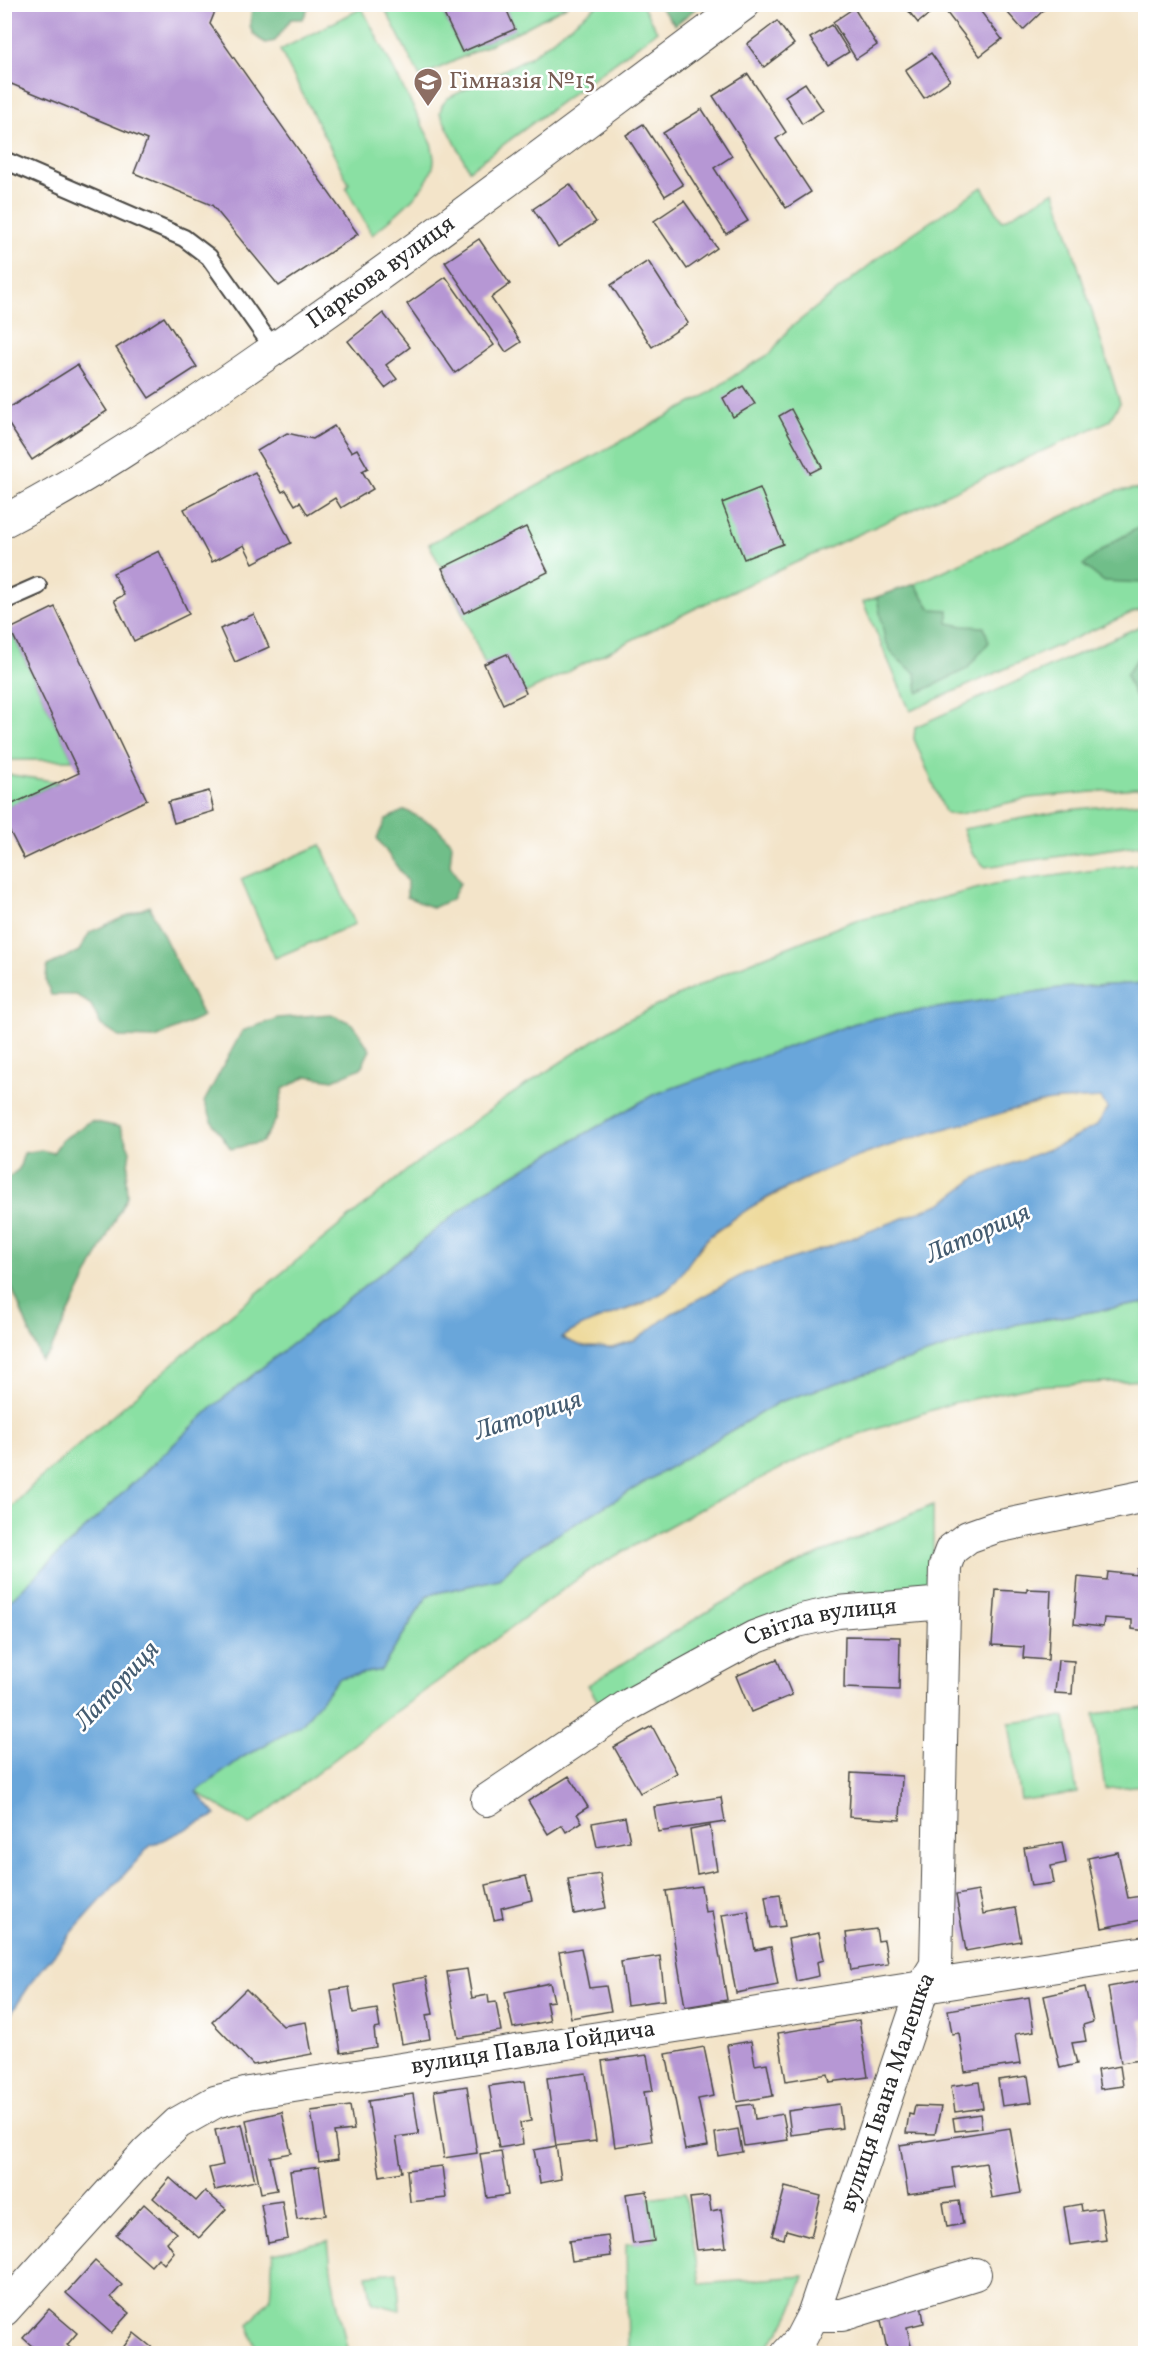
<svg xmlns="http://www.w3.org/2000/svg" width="1150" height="2358" viewBox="0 0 1150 2358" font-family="Vollkorn,serif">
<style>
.green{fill:#8ae0a3;stroke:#5a8667;stroke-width:1.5}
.forest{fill:#6fbe89;stroke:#4d745a;stroke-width:1.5}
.sand{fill:#eeda9e;stroke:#8c8264;stroke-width:1.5}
.water{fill:#69a6da;stroke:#4a6882;stroke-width:1.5;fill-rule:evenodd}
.building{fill:#b697d4}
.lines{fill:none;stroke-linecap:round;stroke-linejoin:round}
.lane-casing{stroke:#494743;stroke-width:20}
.street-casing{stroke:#494743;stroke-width:34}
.lane{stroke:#fff;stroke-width:16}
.street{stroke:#fff;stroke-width:32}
.labels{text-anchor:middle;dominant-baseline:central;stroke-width:5;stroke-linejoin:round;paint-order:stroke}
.education-label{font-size:24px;fill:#785e54;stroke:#fff;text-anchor:start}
.street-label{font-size:24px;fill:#2b2b2b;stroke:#fff}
.water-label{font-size:26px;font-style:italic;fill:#445c71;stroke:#fff}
</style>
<rect width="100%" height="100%" fill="#fff"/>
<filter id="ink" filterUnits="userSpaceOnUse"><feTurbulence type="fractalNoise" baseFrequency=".0167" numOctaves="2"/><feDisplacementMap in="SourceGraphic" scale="12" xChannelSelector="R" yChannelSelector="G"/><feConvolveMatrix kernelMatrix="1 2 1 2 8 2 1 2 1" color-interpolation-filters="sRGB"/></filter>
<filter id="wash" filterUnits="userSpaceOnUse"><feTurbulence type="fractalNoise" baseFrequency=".008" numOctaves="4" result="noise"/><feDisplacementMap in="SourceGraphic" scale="24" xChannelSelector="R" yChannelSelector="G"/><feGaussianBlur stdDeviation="1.35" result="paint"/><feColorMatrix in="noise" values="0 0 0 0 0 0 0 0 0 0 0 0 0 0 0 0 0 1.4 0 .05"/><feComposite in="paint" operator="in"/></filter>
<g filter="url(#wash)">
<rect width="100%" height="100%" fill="#f3e4c9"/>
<!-- green -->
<g class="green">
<path d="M 599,4 L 642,5 L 657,31 L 469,170 L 440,113 L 442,105 L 448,98 L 530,57 Z"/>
<path d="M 383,5 L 401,5 L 404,11 L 419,5 L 453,5 L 454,6 L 443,12 L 462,52 L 514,29 L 504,5 L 568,5 L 523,29 L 420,77 Z"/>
<path d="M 362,8 L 431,142 C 432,148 434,155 434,161 C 432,188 391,218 372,235 L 346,188 L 349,184 L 280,50 Z"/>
<path d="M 982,187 L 1002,221 L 1055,191 L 1120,403 L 1109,421 L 700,606 L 503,704 C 478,651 457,596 429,544 L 703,397 L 741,371 L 770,354 L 789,329 L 891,248 Z"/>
<path d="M 1135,489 L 1145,492 L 1145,607 L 910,711 L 863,602 L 915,584 L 1117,491 Z"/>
<path d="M 1145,624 L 1145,787 L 1029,798 L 960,814 L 950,814 L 945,812 L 914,739 L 915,727 Z"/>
<path d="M 10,629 L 73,760 L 5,760 L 4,631 Z"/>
<path d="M 5,774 L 59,782 L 5,808 Z"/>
<path d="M 1145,802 L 1145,844 L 985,867 L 972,853 L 963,829 L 1068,810 Z"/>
<path d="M 321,845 L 355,924 L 275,958 L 241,879 Z"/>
<path d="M 1145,863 L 1145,983 L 1059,988 L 864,1020 L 653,1095 L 486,1190 L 215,1405 L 5,1605 L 5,1514 L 36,1482 L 211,1331 L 411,1167 L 506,1098 L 619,1024 L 736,968 L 853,921 L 995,884 Z"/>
<path d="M 1145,1303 L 1145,1380 L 1033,1386 L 953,1403 L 824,1447 L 700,1509 L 590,1570 L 389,1717 L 250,1825 L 196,1792 L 243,1757 L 301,1725 L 339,1678 L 381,1670 L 428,1595 L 499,1579 L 523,1555 L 779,1402 L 1018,1324 Z"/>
<path d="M 933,1505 L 933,1596 L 796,1614 L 604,1712 L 588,1685 L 720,1604 L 808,1559 Z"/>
<path d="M 1145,1708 L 1145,1793 L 1144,1785 L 1105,1789 L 1094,1714 Z"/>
<path d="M 1065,1717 L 1077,1793 L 1021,1800 L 1009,1723 Z"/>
<path d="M 685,2193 L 700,2284 L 804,2276 C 794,2306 785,2335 758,2353 L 628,2353 L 626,2244 L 654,2241 L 648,2198 Z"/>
<path d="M 328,2241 L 332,2277 L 348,2353 L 258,2353 L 248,2325 L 270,2299 L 273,2253 Z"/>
<path d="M 397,2272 L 400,2310 L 372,2303 L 367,2275 Z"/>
</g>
<!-- forest -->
<g class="forest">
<path d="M 307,4 L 309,6 L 303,19 L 291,19 L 275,41 L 266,43 C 246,33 249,24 253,5 Z"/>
<path d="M 658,5 L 700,5 L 675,25 Z"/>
<path d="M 1138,528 L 1145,529 L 1145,583 L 1103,581 L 1083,565 L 1113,542 Z"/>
<path d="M 915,584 L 931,609 L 948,610 L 948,623 L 963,626 L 984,627 L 989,642 L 967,669 L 918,693 L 916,674 L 894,656 L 885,640 L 877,597 Z"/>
<path d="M 1145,652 L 1146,652 L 1145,701 L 1135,698 L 1126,675 L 1141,653 Z"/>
<path d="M 405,810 L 436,826 L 452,844 L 450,865 L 460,883 L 452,899 L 433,908 L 407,897 L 407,881 L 377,838 L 386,819 Z"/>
<path d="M 149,906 L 203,1016 L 156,1038 L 119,1037 L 101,1025 L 91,1005 L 76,995 L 51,995 L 46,981 L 47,966 L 79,951 L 90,932 Z"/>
<path d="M 331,1014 L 353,1024 L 370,1050 L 361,1068 L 333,1080 L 307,1076 L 283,1089 L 276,1120 L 262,1142 L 231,1149 L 214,1125 L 204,1102 L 242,1031 L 278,1018 Z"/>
<path d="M 91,1121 L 120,1127 L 130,1151 L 126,1179 L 127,1196 L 49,1353 L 41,1360 L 5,1271 L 5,1180 L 19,1169 L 24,1153 L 41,1150 L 53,1153 L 62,1140 Z"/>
</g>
<!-- sand -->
<path class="sand" d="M 1101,1098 L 1108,1109 L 1096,1126 L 1062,1144 L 976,1178 L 942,1203 L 829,1247 L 744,1274 L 671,1314 L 635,1341 L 613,1348 L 584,1347 L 561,1338 L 587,1323 L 641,1305 L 667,1290 L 709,1237 L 751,1207 L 825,1169 L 900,1142 L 970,1121 L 1049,1101 Z"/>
<!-- water -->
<path class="water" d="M 1145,983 L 1145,1303 L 1018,1324 L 779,1402 L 523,1555 L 499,1579 L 428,1595 L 381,1670 L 339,1678 L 301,1725 L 243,1757 L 196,1792 L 216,1815 L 150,1846 L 75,1929 L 33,1980 L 5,2023 L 5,1605 L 215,1405 L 486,1190 L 653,1095 L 864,1020 L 1059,988 ZM 1101,1098 L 1108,1109 L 1096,1126 L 1062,1144 L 976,1178 L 942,1203 L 829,1247 L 744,1274 L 671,1314 L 635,1341 L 613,1348 L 584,1347 L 561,1338 C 593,1316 632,1312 665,1291 C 681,1281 694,1249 711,1235 C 785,1176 893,1141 985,1118 C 1006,1112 1029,1104 1051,1101 C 1067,1099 1084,1099 1101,1098 Z"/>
<g id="blocks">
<!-- building -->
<g class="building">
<path d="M 4,4 L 218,4 L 210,24 L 358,234 L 279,286 L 212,205 L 134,173 L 147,140 L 4,81 Z"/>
<path d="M 453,4 L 504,4 L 515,29 L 462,52 L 443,12 L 454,6 Z"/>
<path d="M 903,4 L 937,4 L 939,6 L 918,23 Z"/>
<path d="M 940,4 L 975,4 L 1002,39 L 980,56 Z"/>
<path d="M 1000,4 L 1050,4 L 1023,30 Z"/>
<path d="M 854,8 L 877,45 L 856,59 L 833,22 Z"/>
<path d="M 777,21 L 794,44 L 764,67 L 747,44 Z"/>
<path d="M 832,25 L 849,52 L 828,65 L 810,38 Z"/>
<path d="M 931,53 L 950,80 L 924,98 L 905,70 Z"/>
<path d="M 748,74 L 786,132 L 776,139 L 811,192 L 786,208 L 713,96 Z"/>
<path d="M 805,83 L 823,110 L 802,124 L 785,96 Z"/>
<path d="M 702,109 L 732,156 L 714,168 L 748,221 L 726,234 L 663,133 Z"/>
<path d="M 643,124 L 683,185 L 665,196 L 626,135 Z"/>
<path d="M 570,184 L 596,222 L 558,247 L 533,209 Z"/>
<path d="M 684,201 L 717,248 L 687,269 L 654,221 Z"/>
<path d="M 479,239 L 510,284 L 491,298 L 521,342 L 506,352 L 445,262 Z"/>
<path d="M 648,261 L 688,323 L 652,347 L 611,285 Z"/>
<path d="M 446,277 L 494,345 L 455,373 L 407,304 Z"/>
<path d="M 383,313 L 410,347 L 386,365 L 397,379 L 385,388 L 348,341 Z"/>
<path d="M 164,317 L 197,367 L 149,398 L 116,348 Z"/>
<path d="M 77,365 L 107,411 L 32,460 L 4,417 L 4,411 Z"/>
<path d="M 743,386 L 755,404 L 733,417 L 723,398 Z"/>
<path d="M 791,409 L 822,467 L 810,473 L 779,416 Z"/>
<path d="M 334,426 L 351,452 L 357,449 L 368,468 L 362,471 L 373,489 L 341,508 L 335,498 L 308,515 L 300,502 L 295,505 L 286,490 L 282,492 L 257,451 L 287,433 L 313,439 Z"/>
<path d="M 255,472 L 291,543 L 253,563 L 244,545 L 212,562 L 184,509 Z"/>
<path d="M 760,488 L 783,544 L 744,559 L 722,503 Z"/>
<path d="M 526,527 L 548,572 L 464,613 L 442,568 Z"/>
<path d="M 159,551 L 189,614 L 134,641 L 114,600 L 124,595 L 113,573 Z"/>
<path d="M 55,607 L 147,800 L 24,859 L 4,820 L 4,808 L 79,773 L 10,629 Z"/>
<path d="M 254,614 L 269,647 L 235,662 L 220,629 Z"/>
<path d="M 507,654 L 526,693 L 503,704 L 484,664 Z"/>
<path d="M 209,791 L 214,811 L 174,823 L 168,802 Z"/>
<path d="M 1137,1569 L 1146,1570 L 1146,1631 L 1132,1629 L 1132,1620 L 1104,1618 L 1103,1627 L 1074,1624 L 1078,1577 L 1107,1580 L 1108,1572 L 1137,1575 Z"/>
<path d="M 1027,1589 L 1051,1590 L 1048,1660 L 1023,1658 L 1024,1647 L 992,1645 L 996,1590 L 1027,1592 Z"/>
<path d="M 845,1636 L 900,1637 L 899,1690 L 844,1688 Z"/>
<path d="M 777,1659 L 792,1695 L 751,1712 L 736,1676 Z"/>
<path d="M 1058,1660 L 1074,1661 L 1072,1694 L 1055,1693 Z"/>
<path d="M 652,1726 L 677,1773 L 640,1793 L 614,1747 Z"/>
<path d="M 851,1773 L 902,1776 L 900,1820 L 849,1817 Z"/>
<path d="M 569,1776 L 588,1807 L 577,1814 L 582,1822 L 566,1832 L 562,1825 L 548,1834 L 528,1801 Z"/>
<path d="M 721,1797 L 725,1822 L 658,1832 L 654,1807 Z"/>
<path d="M 625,1817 L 630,1841 L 597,1847 L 592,1823 Z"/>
<path d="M 710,1826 L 717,1870 L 697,1874 L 690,1830 Z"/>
<path d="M 1062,1842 L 1066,1863 L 1051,1866 L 1054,1883 L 1031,1886 L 1024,1848 Z"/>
<path d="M 1118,1852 L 1128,1898 L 1141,1896 L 1146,1919 L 1102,1928 L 1088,1858 Z"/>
<path d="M 600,1874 L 606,1908 L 574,1914 L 568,1879 Z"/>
<path d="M 526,1876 L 532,1900 L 501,1908 L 503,1918 L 494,1920 L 486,1885 Z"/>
<path d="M 701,1886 L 705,1912 L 712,1911 L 727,2000 L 685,2007 L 666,1891 Z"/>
<path d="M 978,1891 L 983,1914 L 1015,1908 L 1021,1941 L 966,1951 L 956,1895 Z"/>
<path d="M 780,1894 L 785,1926 L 770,1928 L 765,1896 Z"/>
<path d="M 748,1911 L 755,1950 L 771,1947 L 778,1985 L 736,1993 L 722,1915 Z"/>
<path d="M 876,1929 L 878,1941 L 884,1940 L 888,1964 L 851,1970 L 846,1933 Z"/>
<path d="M 819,1933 L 824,1960 L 817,1962 L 819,1976 L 796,1981 L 788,1939 Z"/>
<path d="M 581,1948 L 589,1988 L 606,1986 L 611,2011 L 571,2018 L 559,1952 Z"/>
<path d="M 660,1956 L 665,2000 L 627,2005 L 621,1962 Z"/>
<path d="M 467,1969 L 472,1998 L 488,1995 L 489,2003 L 496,2002 L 501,2031 L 458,2038 L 447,1972 Z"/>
<path d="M 426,1977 L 433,2014 L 426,2015 L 430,2039 L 402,2044 L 391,1983 Z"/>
<path d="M 1146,1980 L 1146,2019 L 1140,2020 L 1146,2059 L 1121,2063 L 1108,1987 Z"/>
<path d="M 550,1983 L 554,2001 L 546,2002 L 550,2021 L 513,2028 L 505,1992 Z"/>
<path d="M 349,1987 L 353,2013 L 377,2009 L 380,2028 L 374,2029 L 376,2047 L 341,2053 L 331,1990 Z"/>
<path d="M 1085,1987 L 1093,2022 L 1083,2025 L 1086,2041 L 1072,2043 L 1077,2064 L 1060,2068 L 1044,1996 Z"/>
<path d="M 246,1989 L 283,2026 L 306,2022 L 312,2054 L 253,2065 L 212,2022 Z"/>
<path d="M 1029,1997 L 1034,2031 L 1015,2034 L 1020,2064 L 965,2072 L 959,2033 L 952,2034 L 948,2010 Z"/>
<path d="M 859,2020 L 868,2077 L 830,2082 L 828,2074 L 786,2081 L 778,2033 Z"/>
<path d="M 751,2041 L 755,2065 L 767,2063 L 773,2096 L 737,2102 L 727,2045 Z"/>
<path d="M 704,2047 L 714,2096 L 698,2099 L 708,2146 L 685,2150 L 666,2054 Z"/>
<path d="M 647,2055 L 653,2091 L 644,2092 L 652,2141 L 615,2147 L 602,2061 Z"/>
<path d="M 1120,2066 L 1123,2086 L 1100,2089 L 1097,2070 Z"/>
<path d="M 586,2073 L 596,2141 L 556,2146 L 547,2078 Z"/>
<path d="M 1028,2076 L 1032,2102 L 1002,2106 L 998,2080 Z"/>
<path d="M 525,2081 L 531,2121 L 520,2123 L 523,2144 L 499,2148 L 489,2086 Z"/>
<path d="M 979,2082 L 983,2108 L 955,2112 L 951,2086 Z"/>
<path d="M 467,2086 L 477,2153 L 444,2158 L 434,2091 Z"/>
<path d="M 413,2094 L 419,2134 L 396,2137 L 402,2172 L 380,2176 L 368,2101 Z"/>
<path d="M 753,2104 L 755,2119 L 783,2114 L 788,2140 L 744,2146 L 737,2106 Z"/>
<path d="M 839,2104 L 842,2128 L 791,2135 L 788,2111 Z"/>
<path d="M 350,2106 L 354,2130 L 334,2132 L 338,2159 L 319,2162 L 311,2111 Z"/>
<path d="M 915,2106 L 941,2107 L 935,2134 L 906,2133 L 909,2114 L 913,2115 Z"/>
<path d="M 282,2112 L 291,2153 L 270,2157 L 277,2190 L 261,2193 L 246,2120 Z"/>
<path d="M 980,2114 L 982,2128 L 955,2131 L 953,2118 Z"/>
<path d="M 242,2124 L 255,2181 L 215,2190 L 209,2168 L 223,2165 L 215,2130 Z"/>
<path d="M 1010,2128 L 1021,2193 L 992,2198 L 986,2163 L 952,2168 L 955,2187 L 908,2194 L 900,2145 Z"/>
<path d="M 738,2129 L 742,2152 L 718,2156 L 715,2133 Z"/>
<path d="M 556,2146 L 561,2179 L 540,2183 L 534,2150 Z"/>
<path d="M 501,2151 L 508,2195 L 487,2198 L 480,2154 Z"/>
<path d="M 442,2166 L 446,2198 L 410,2202 L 407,2170 Z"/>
<path d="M 319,2167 L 326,2215 L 297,2219 L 290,2171 Z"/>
<path d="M 170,2178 L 196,2201 L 205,2191 L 226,2209 L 199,2238 L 153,2198 Z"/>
<path d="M 785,2187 L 821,2196 L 811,2237 L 786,2230 L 784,2239 L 772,2236 Z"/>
<path d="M 647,2191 L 654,2241 L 633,2244 L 626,2194 Z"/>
<path d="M 709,2196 L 711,2211 L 721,2209 L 726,2247 L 697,2250 L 690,2198 Z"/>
<path d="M 282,2201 L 288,2239 L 268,2243 L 261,2204 Z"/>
<path d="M 959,2201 L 963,2224 L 947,2227 L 943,2203 Z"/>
<path d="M 144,2204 L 176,2233 L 167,2242 L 174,2252 L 164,2264 L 158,2258 L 151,2266 L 116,2235 Z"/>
<path d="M 1081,2204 L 1082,2211 L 1101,2208 L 1106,2240 L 1070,2245 L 1064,2207 Z"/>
<path d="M 608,2236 L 611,2256 L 572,2261 L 569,2241 Z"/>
<path d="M 95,2261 L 122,2285 L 111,2297 L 129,2313 L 111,2333 L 66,2293 Z"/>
<path d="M 921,2303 L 924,2323 L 907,2327 L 912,2351 L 927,2349 L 928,2354 L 888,2354 L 879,2311 Z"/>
<path d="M 49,2309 L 77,2333 L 67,2345 L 77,2354 L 41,2354 L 23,2338 Z"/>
<path d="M 134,2333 L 160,2354 L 127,2354 L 122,2349 Z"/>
</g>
</g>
</g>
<g filter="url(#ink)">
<use href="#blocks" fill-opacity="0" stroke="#494743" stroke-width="1.5"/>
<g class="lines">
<!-- lane casing -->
<g class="lane-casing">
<g id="lane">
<path d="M 4,160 L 184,238 L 209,257 L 274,349"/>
<path d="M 4,601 L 38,586"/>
</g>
</g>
<!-- street casing -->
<g class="street-casing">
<g id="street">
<path id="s1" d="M 4,521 C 102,470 190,408 280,345 C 437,236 589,119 744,4"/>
<path id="s2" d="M 487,1800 L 627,1706 L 754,1637 L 797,1621 L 838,1612 L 944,1603"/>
<path id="s3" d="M 4,2310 L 147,2152 L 178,2123 L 215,2102 L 249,2093 L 1146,1952"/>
<path d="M 813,2315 L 842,2315 L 975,2274"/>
<path id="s4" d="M 787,2354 L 800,2340 L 813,2315 L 916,2009 L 923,1986 L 936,1965 L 945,1566 L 951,1550 L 968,1537 L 996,1527 L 1146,1496"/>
</g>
</g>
<!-- lane -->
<use href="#lane" class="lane"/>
<!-- street -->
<use href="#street" class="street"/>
</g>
</g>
<!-- icons -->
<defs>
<g id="school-pin" transform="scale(1.5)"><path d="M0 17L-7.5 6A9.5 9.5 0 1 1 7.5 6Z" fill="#8d6e63" stroke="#fff"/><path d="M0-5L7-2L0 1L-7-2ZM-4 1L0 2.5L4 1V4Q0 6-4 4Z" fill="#fff"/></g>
</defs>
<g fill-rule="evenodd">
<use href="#school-pin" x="428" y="82"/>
</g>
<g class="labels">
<!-- education labels -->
<g class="education-label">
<text x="449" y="82">Гімназія №15</text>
</g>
<!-- street labels -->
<g class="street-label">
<text stroke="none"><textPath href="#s1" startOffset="452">Паркова вулиця</textPath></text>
<text stroke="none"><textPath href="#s2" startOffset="382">Світла вулиця</textPath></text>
<text stroke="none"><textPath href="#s3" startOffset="621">вулиця Павла Ґойдича</textPath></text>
<text stroke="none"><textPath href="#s4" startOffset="282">вулиця Івана Малешка</textPath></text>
</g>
<!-- water labels -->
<g class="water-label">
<text transform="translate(978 1234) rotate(-24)">Латориця</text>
<text transform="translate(528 1416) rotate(-18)">Латориця</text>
<text transform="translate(117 1686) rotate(-47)">Латориця</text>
</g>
</g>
<!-- margin -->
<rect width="1150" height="2358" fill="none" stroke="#fff" stroke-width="24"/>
</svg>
